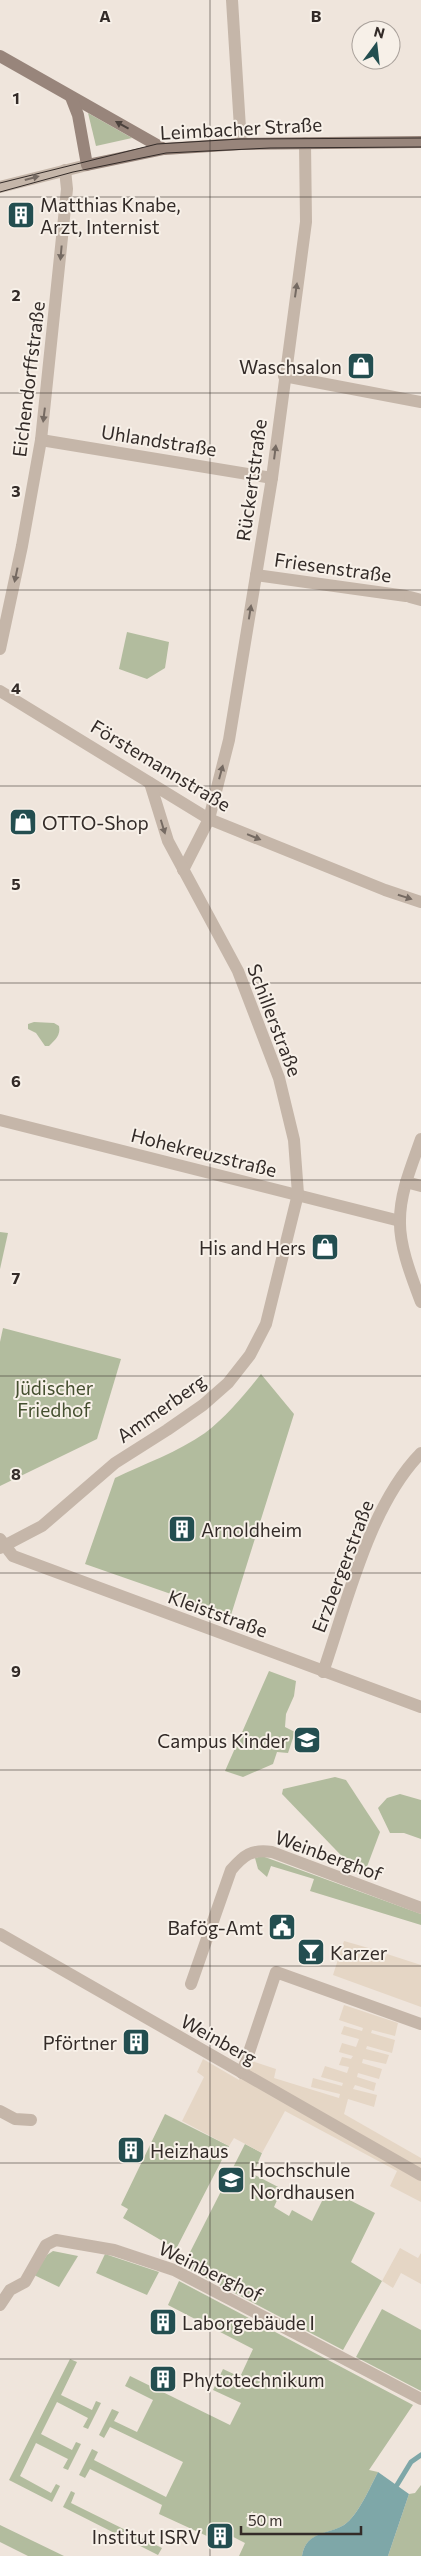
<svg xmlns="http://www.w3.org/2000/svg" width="421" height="2556" viewBox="0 0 421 2556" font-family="Commissioner,sans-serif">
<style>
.green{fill:#b2bc9e}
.plaza{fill:#e5d6c5}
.water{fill:#7ea7a8}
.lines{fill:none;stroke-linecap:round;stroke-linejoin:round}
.stream{stroke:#7ea7a8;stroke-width:5}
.street{stroke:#c5b6a9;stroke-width:12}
.secondary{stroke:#98857b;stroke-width:12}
.tram{stroke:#332b28;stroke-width:1}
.oneway{fill:#4c423d}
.oneway2{fill:#756a62}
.grid{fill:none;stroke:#332b28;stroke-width:1;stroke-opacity:0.55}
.labels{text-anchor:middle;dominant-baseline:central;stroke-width:4;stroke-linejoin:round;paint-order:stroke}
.street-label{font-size:19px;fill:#332b28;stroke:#f7f0e8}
.poi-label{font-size:19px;fill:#332b28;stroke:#f7f0e8;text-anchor:start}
.park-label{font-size:19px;fill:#444f2f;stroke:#f7f0e8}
.grid-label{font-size:16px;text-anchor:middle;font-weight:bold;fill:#332b28;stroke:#f7f0e8;stroke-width:4;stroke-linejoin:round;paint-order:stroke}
</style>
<rect width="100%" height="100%" fill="#efe5dc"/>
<!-- green -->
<g class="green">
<path d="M 88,113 L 132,138 L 96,146 Z"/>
<path d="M 127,632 L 169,642 L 165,668 L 147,679 L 119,669 Z"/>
<path d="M 34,1022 L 54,1023 L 59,1026 C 61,1035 55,1040 49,1046 L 45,1046 L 36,1033 L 28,1029 L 28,1024 Z"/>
<path d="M 0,1232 L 8,1233 L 0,1269 Z"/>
<path d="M 3,1328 L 121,1359 L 97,1439 L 0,1486 L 0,1342 Z"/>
<path d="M 261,1374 L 294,1414 L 231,1615 L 85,1564 L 115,1478 C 144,1464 178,1452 205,1433 C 226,1417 245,1394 261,1374 Z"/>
<path d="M 269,1671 L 296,1681 L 294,1696 L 286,1714 L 285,1727 L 295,1732 L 288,1753 L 277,1752 L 273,1764 L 243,1777 L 225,1771 Z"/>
<path d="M 335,1777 L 346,1780 L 380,1832 L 365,1872 L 359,1874 L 282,1794 L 283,1789 Z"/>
<path d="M 400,1794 L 421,1800 L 421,1839 L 404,1833 L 390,1833 L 378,1808 L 387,1798 Z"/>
<path d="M 262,1856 L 421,1914 L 421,1925 L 310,1891 L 314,1879 L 271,1866 L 267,1877 L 258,1869 L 255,1858 Z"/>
<path d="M 165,2114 L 229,2146 L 176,2249 L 123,2218 L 128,2209 L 121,2205 Z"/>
<path d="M 245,2144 L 262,2153 L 253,2174 L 282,2189 L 274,2207 L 289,2216 L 292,2210 L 312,2221 L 328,2189 L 375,2213 L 351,2262 L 382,2281 L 343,2350 L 183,2266 Z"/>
<path d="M 53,2251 L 78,2256 L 59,2287 L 34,2275 L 47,2255 Z"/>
<path d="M 105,2254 L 159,2272 L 147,2295 L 96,2273 Z"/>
<path d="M 179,2281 L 413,2405 L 369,2470 L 378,2472 C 370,2487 358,2516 344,2525 C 328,2535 306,2531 302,2556 L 239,2556 L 245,2543 L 214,2527 L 209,2537 L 159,2514 L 162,2505 L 90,2469 L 85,2478 L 79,2475 L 92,2449 L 98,2452 L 94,2460 L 166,2497 L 183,2462 L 110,2427 L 104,2438 L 99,2435 L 112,2409 L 119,2412 L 114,2421 L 137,2432 L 153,2400 L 125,2386 L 130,2376 L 230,2425 L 241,2403 L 213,2390 L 223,2369 L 240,2377 L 253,2349 L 168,2305 Z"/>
<path d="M 382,2309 L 421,2330 L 421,2391 L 356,2357 Z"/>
<path d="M 70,2359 L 77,2362 L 61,2395 L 92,2410 L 96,2401 L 101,2403 L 88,2429 L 83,2427 L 88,2418 L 57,2402 L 41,2434 L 72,2450 L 76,2442 L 81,2444 L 68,2470 L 63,2468 L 68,2459 L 36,2443 L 20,2476 L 51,2493 L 56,2484 L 60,2486 L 52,2502 L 9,2480 Z"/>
<path d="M 421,2485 L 421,2556 L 388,2556 L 409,2494 L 415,2493 Z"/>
<path d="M 71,2491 L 75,2493 L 71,2503 L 162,2548 L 158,2555 L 63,2507 Z"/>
<path d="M 0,2525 L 64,2556 L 28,2556 L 0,2542 Z"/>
</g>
<!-- plaza -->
<g class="plaza">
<path d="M 344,1941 L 372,1949 L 371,1953 L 385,1958 L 387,1954 L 421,1965 L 421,2007 L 333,1975 Z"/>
<path d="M 344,2005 L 398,2023 L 395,2036 L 372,2030 L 371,2033 L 395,2040 L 392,2053 L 367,2046 L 366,2049 L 389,2055 L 386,2064 L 363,2059 L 362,2063 L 382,2069 L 379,2079 L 358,2073 L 357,2077 L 376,2083 L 374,2091 L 355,2085 L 353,2089 L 377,2095 L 374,2107 L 348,2099 L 344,2114 L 421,2158 L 421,2202 L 390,2186 L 397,2171 L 285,2111 L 262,2153 L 234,2138 L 229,2146 L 182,2121 L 204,2077 L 197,2072 L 203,2059 L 239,2080 L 246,2059 L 276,2069 L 274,2078 L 339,2098 L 340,2094 L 311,2087 L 313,2078 L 342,2086 L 343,2083 L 321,2077 L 325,2066 L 347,2073 L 349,2067 L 339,2065 L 342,2057 L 351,2059 L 353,2056 L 339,2052 L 342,2043 L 356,2047 L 359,2039 L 341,2034 L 344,2026 L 362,2031 L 363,2028 L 339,2020 Z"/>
<path d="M 400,2248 L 418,2258 L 421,2253 L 421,2284 L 401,2273 L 393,2288 L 382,2281 Z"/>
</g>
<!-- water -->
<path class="water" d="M 378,2472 L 409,2494 L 388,2556 L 302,2556 C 306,2531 327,2535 344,2525 C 358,2516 370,2487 378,2472 Z"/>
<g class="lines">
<!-- stream -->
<path class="stream" d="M 397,2485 L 411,2462 L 421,2455"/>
<!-- street -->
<g class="street">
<path d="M 232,0 L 241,144"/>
<path d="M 0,187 L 87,165"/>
<path d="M 284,376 L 421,402"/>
<path d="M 41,440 L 272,478"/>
<path d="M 256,575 L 406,596"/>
<path d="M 410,597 L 421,600"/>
<path d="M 0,649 L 22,546 L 41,440 L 67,189 L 65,170"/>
<path d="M 0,691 L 209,819 L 385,890 L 421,902"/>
<path d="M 183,870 L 209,819 L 229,740 L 272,478 L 306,222 L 305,143"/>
<path d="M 0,1120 L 400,1221"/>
<path d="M 421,1139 C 412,1165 400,1192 400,1220 C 399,1246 412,1278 421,1302"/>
<path d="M 406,1182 L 421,1186"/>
<path d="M 0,1539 L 13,1556 L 421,1707"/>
<path d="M 0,1548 L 42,1526 L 115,1463 L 167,1430 L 203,1405 L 228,1383 L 250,1355 L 266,1324 L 298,1194 L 294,1140 L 279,1078 L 238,971 L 168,841 L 150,783"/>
<path d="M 323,1672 C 347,1603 369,1506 421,1453"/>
<path d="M 0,1934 L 421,2175"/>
<path d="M 191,1984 L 231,1870 C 244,1855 251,1849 272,1852 L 421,1908"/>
<path d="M 242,2073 L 276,1972 L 421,2024"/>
<path d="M 0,2111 L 15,2119 L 31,2120"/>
<path d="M 0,2305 L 10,2290 L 25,2282 L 46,2245 L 56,2240 L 114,2250 L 174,2270 L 421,2399"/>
</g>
<!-- secondary -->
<g class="secondary">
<path d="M 0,56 L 164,149"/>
<path d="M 71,97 L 78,115 L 87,165 L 164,149 L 241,144 L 421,142"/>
</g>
<!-- tram -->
<g class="tram">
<path d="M 0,183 L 157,144 L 240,139 L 421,138"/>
<path d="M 0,192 L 73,172 L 166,153 L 270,148 L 421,147"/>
</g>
</g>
<!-- one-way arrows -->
<defs><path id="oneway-solid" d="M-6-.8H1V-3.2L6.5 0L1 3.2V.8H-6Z" transform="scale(1.25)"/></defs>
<use class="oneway" href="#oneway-solid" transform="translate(122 125) rotate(-151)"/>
<g class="oneway2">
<use href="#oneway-solid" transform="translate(32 178) rotate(-15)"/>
<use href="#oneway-solid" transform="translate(61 253) rotate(95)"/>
<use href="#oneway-solid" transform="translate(296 290) rotate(-82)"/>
<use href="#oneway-solid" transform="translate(44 415) rotate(97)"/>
<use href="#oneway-solid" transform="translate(275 452) rotate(-83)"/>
<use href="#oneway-solid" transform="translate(16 575) rotate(102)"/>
<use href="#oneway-solid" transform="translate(250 612) rotate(-81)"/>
<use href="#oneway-solid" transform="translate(221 772) rotate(-75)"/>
<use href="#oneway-solid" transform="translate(163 827) rotate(73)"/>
<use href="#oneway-solid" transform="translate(254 837) rotate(22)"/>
<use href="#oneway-solid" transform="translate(405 897) rotate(18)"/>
</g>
<!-- grid -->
<path class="grid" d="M 210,0 L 210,2556M 0,197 L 421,197M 0,393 L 421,393M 0,590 L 421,590M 0,786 L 421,786M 0,983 L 421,983M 0,1180 L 421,1180M 0,1376 L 421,1376M 0,1573 L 421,1573M 0,1770 L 421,1770M 0,1966 L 421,1966M 0,2163 L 421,2163M 0,2359 L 421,2359"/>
<!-- icons -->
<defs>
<g id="building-square" transform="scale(1.4375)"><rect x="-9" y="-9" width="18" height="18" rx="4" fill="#234e50" stroke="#f7f0e8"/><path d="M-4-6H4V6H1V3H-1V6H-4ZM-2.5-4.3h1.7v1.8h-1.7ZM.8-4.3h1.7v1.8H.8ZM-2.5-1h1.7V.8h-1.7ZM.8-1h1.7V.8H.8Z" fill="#fff"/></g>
<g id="shop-square" transform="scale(1.4375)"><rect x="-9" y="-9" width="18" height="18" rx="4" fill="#234e50" stroke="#f7f0e8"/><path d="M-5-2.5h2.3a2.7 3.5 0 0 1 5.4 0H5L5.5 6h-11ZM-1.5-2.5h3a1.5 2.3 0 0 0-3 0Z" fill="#fff"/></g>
<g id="school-square" transform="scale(1.4375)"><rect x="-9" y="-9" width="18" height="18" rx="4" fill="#234e50" stroke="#f7f0e8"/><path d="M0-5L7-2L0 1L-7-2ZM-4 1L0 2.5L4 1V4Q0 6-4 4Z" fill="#fff"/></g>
<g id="civic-square" transform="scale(1.4375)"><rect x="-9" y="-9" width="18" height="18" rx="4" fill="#234e50" stroke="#f7f0e8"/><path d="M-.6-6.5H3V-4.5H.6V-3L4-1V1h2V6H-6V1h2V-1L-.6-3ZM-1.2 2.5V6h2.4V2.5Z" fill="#fff"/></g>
<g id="bar-square" transform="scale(1.4375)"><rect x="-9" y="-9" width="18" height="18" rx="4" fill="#234e50" stroke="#f7f0e8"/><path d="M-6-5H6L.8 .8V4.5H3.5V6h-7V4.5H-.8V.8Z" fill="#fff"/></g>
<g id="university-square" transform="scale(1.4375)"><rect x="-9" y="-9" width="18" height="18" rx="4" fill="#234e50" stroke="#f7f0e8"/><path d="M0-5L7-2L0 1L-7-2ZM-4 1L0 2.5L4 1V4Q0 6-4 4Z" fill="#fff"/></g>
</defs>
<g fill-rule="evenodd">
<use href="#building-square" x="21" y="215"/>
<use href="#shop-square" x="361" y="366"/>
<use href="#shop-square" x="23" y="822"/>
<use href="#shop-square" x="325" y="1247"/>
<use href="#building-square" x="182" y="1529"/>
<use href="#school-square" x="307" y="1740"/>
<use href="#civic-square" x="282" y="1927"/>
<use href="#bar-square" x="311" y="1952"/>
<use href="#building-square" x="136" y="2042"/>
<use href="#building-square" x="131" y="2150"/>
<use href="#university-square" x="231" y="2180"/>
<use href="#building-square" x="163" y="2322"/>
<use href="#building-square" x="163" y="2379"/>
<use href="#building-square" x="220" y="2536"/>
</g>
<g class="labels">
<!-- street labels -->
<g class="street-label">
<text transform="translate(241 128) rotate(-3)">Leimbacher Straße</text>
<text transform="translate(28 379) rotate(-83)">Eichendorffstraße</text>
<text transform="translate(159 440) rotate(9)">Uhlandstraße</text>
<text transform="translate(251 480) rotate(-82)">Rückertstraße</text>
<text transform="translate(333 567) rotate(8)">Friesenstraße</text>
<text transform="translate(161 765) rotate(31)">Förstemannstraße</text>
<text transform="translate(275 1020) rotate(69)">Schillerstraße</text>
<text transform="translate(204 1152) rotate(14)">Hohekreuzstraße</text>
<text transform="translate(161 1408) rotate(-35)">Ammerberg</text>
<text transform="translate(342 1566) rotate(-69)">Erzbergerstraße</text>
<text transform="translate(218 1613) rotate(20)">Kleiststraße</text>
<text transform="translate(329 1855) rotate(20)">Weinberghof</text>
<text transform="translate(219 2039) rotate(29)">Weinberg</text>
<text transform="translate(211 2271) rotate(26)">Weinberghof</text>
</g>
<!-- poi labels -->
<g class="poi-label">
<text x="40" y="204">Matthias Knabe,<tspan x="40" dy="22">Arzt, Internist</tspan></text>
<text x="342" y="366" text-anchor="end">Waschsalon</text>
<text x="42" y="822">OTTO-Shop</text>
<text x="306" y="1247" text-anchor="end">His and Hers</text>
<text x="201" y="1529">Arnoldheim</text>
<text x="288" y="1740" text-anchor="end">Campus Kinder</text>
<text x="263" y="1927" text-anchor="end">Bafög-Amt</text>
<text x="330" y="1952">Karzer</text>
<text x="117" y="2042" text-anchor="end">Pförtner</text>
<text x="150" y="2150">Heizhaus</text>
<text x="250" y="2169">Hochschule<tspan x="250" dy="22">Nordhausen</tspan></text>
<text x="182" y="2322">Laborgebäude I</text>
<text x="182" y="2379">Phytotechnikum</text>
<text x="201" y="2536" text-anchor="end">Institut ISRV</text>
</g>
<!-- park labels -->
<g class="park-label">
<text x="54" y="1387">Jüdischer<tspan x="54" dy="22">Friedhof</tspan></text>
</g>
</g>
<g class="grid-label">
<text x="105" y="22">A</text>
<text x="316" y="22">B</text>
<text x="16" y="104">1</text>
<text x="16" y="301">2</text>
<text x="16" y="497">3</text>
<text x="16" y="694">4</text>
<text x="16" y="890">5</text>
<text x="16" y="1087">6</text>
<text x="16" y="1284">7</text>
<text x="16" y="1480">8</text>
<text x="16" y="1677">9</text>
</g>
<!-- north arrow -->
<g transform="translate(376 45) rotate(15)"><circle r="24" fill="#f7f0e8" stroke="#a9a19b"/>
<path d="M0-4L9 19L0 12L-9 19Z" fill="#234e50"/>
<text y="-8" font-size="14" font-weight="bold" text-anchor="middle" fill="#332b28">N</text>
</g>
<!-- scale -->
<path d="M241 2526v8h120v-8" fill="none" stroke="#332b28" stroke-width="2.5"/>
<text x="248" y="2526" font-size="15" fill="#332b28" stroke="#f7f0e8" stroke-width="4" paint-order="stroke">50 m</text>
</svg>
